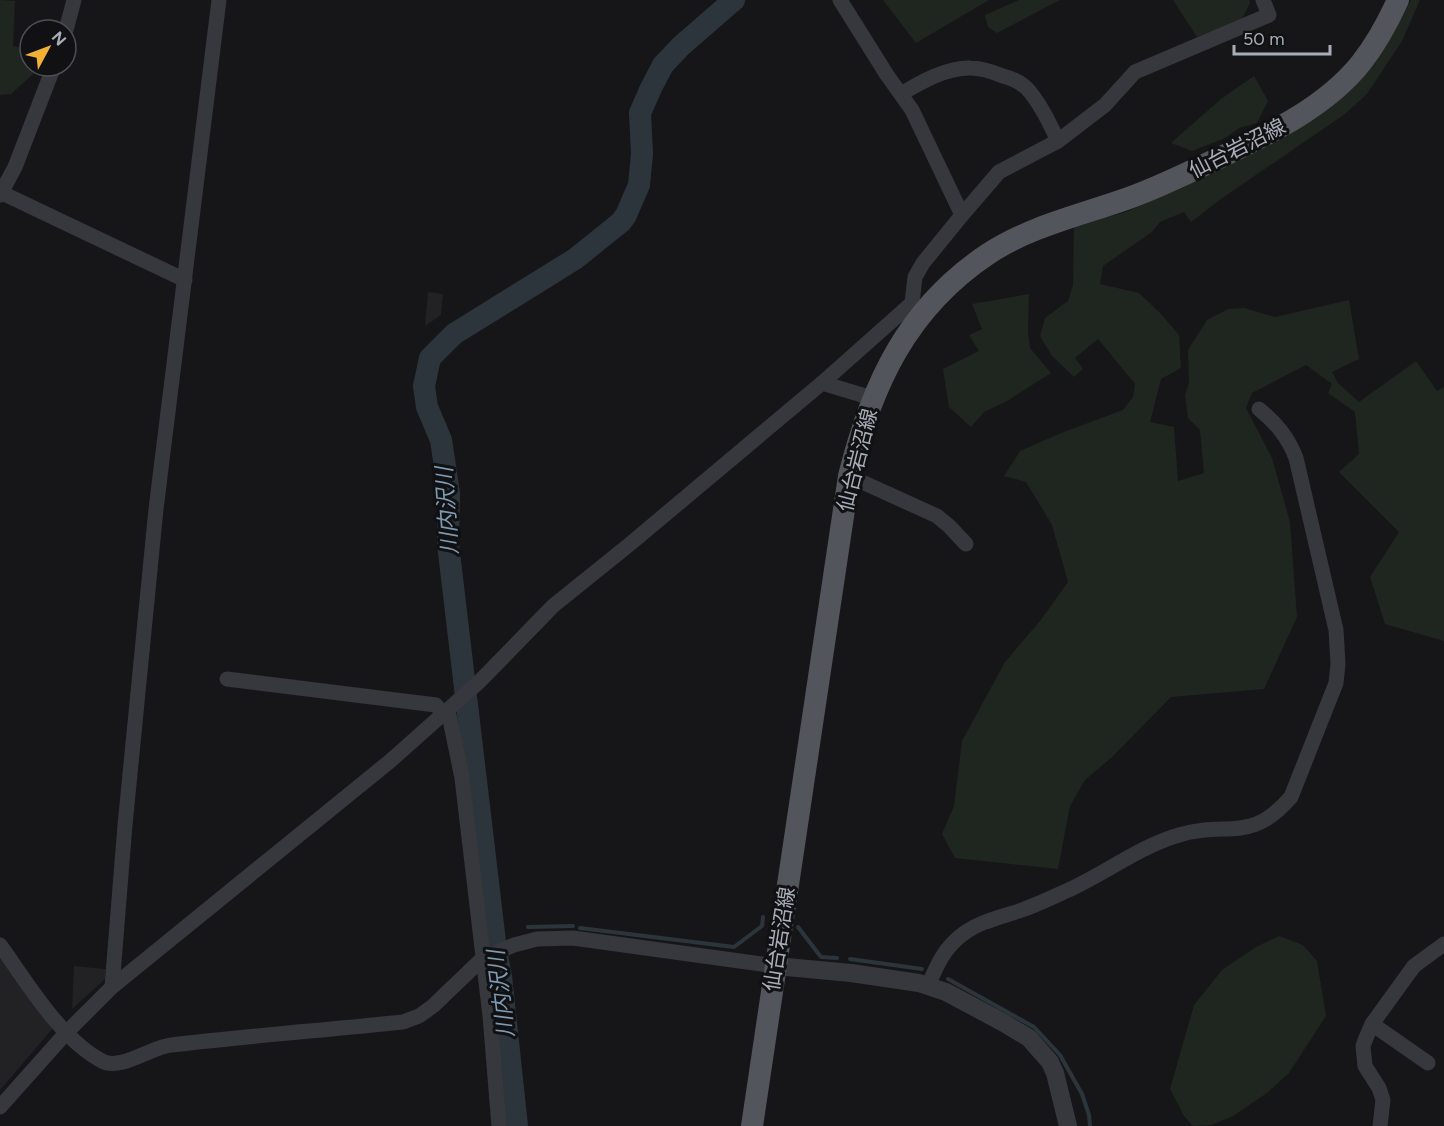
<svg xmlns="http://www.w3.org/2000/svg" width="1444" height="1126" viewBox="0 0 1444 1126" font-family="Figtree,'Noto Sans JP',sans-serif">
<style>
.built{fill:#222225}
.green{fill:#1e261f}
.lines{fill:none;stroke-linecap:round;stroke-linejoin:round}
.stream{stroke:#2c353c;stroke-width:4}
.river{stroke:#2c353c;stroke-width:22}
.minor{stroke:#37383d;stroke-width:15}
.tertiary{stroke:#37383d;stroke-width:18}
.primary{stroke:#53555c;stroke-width:22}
.labels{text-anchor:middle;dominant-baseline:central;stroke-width:6;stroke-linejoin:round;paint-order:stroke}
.street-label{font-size:21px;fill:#a8adb8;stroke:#111113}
.water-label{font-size:22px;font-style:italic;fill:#7f9bb3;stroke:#111113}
</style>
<rect width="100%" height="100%" fill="#161618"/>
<!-- built -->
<g class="built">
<path d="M 428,292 L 443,294 L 441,315 L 425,326 Z"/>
<path d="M 0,958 L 53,1028 L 0,1090 Z"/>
<path d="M 74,966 L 106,969 L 105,979 L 72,1009 Z"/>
</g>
<!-- green -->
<g class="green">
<path d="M 0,0 L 15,1 L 13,46 L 30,50 L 30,66 L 42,66 L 11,94 L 0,95 Z"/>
<path d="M 883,0 L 989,0 L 916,43 Z"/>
<path d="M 1019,0 L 1060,0 L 997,33 L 988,27 L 985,15 Z"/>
<path d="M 1173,0 L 1249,0 L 1250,3 L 1241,21 L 1197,37 Z"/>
<path d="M 1411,0 L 1420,0 L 1402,41 L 1367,94 L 1345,114 L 1221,199 L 1191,222 L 1184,212 L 1160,222 L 1152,232 L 1103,266 L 1100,284 L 1139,293 L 1160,313 L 1179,335 L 1181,368 L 1161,379 L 1150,422 L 1174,427 L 1178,481 L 1204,473 L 1200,430 L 1188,418 L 1185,395 L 1189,383 L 1188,350 L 1207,320 L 1228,309 L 1244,308 L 1275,317 L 1349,300 L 1359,359 L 1332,372 L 1338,383 L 1359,402 L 1416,361 L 1437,391 L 1444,387 L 1444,641 L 1385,624 L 1370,577 L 1399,532 L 1339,472 L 1359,454 L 1355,412 L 1328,393 L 1332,384 L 1306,365 L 1252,393 L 1246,408 L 1272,458 L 1290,522 L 1297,617 L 1264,689 L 1171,697 L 1112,757 L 1085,780 L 1070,806 L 1058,869 L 955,858 L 942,834 L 954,806 L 962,741 L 1005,662 L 1040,621 L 1068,582 L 1052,525 L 1026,482 L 1004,476 L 1020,451 L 1061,433 L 1123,410 L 1133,397 L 1135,384 L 1098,339 L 1075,358 L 1083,369 L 1074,377 L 1052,356 L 1040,336 L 1045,318 L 1068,301 L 1073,285 L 1074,226 L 1126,212 L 1199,179 L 1390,38 Z"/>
<path d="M 1254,76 L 1268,101 L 1257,123 L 1239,128 L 1225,138 L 1192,151 L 1171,143 L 1221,99 Z"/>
<path d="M 1029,294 L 1028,332 L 1030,348 L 1051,373 L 1007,401 L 984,412 L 971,427 L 949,407 L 943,369 L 979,351 L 969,335 L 982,329 L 972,304 Z"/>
<path d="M 1279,936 L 1303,945 L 1317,961 L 1326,1016 L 1289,1073 L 1267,1093 L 1233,1116 L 1211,1125 L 1193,1126 L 1184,1116 L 1170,1089 L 1194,1005 L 1222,970 L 1256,947 Z"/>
</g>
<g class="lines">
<!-- stream -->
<g class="stream">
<path d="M 528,927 L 573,926"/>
<path d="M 798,927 L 821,957 L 837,958"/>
<path d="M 580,928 L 734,947 L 762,926 L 763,917"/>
<path d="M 495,940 L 502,936"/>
<path d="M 850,959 L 922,969"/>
<path d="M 948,979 L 1034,1027 L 1060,1055 L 1082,1094 L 1089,1115 L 1090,1126"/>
</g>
<!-- river -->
<path class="river" d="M 517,1126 L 501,976 L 496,950 L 448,544 L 449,493 L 441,440 L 427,407 L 424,386 L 430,358 L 454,334 L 575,259 L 621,222 L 626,215 L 639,185 L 642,154 L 640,113 L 651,88 L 663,65 L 681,46 L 734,0"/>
<!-- minor -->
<g class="minor">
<path d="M 66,30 L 74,0"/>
<path d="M 901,94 C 921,82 947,67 971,68 C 981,68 993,72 1003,76 C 1014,79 1023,83 1030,92 C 1042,107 1050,124 1058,141"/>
<path d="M 2,193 L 185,280"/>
<path d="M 0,195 L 15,167 L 54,66"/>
<path d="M 962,215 L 999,172 L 1058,141 L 1105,105 L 1135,72 L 1269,15 L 1263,0"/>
<path d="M 822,383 L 912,303 L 915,277 L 923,263 L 962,215 L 912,110 L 887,75 L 840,0"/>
<path d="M 849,476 L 937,516 L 949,526 L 966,544"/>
<path d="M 227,679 L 436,705 L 443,714"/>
<path d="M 448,710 L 462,778 L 490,1016 L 499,1126"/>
<path d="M 0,945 C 27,982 61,1040 102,1061 C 121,1071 151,1047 171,1045 C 248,1036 326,1030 403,1022 L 419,1016 L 433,1006 L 482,959 L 514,945 L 537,939 L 573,938 L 776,966"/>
<path d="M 928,986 C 937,965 944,948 963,934 C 980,921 1002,917 1022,910 C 1036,905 1051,898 1064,892 C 1103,875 1138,847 1179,835 C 1228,820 1249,845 1291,797 L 1336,683 L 1338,664 L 1336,630 L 1296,458 C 1288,437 1276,423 1259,409"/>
<path d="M 112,987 L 125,825 L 156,509 L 219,0"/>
<path d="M 1372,1024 L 1428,1063"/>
<path d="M 0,1107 L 66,1033 L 112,987 L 389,762 L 479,682 L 553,606 L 630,544 L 822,383 L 872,398"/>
<path d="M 1380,1126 L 1383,1100 L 1379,1088 L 1365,1066 L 1363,1046 L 1366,1038 L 1372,1024 L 1414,966 L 1444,944"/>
</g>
<!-- tertiary -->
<path class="tertiary" d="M 776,966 L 851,973 L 919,983 L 946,992 L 1004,1023 L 1029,1038 L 1050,1062 L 1055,1073 L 1068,1126"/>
<!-- primary -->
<path class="primary" d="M 752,1126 L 849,476 C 872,384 907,308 988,254 C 1029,227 1077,216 1123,200 C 1156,189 1187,173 1219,158 C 1269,134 1326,107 1361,63 C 1376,44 1388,22 1398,0"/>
</g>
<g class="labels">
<!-- street labels -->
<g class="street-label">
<text transform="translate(1237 148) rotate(-27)">仙台岩沼線</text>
<text transform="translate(857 460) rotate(-76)">仙台岩沼線</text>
<text transform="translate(779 939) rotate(-81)">仙台岩沼線</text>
</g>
<!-- water labels -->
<g class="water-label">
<text transform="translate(447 511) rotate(-94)">川内沢川</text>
<text transform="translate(501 994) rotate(-97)">川内沢川</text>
</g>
</g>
<!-- north arrow -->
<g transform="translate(48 48) rotate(49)"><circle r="28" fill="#111113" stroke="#4d4f55" stroke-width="1.5"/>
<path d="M0-4.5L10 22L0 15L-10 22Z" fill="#f2b134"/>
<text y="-9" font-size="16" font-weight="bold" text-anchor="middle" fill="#a8adb8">N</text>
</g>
<!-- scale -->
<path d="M1234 45v9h96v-9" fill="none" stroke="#a8adb8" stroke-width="3"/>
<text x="1243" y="45" font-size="18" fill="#a8adb8" stroke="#111113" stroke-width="4.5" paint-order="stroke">50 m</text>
</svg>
